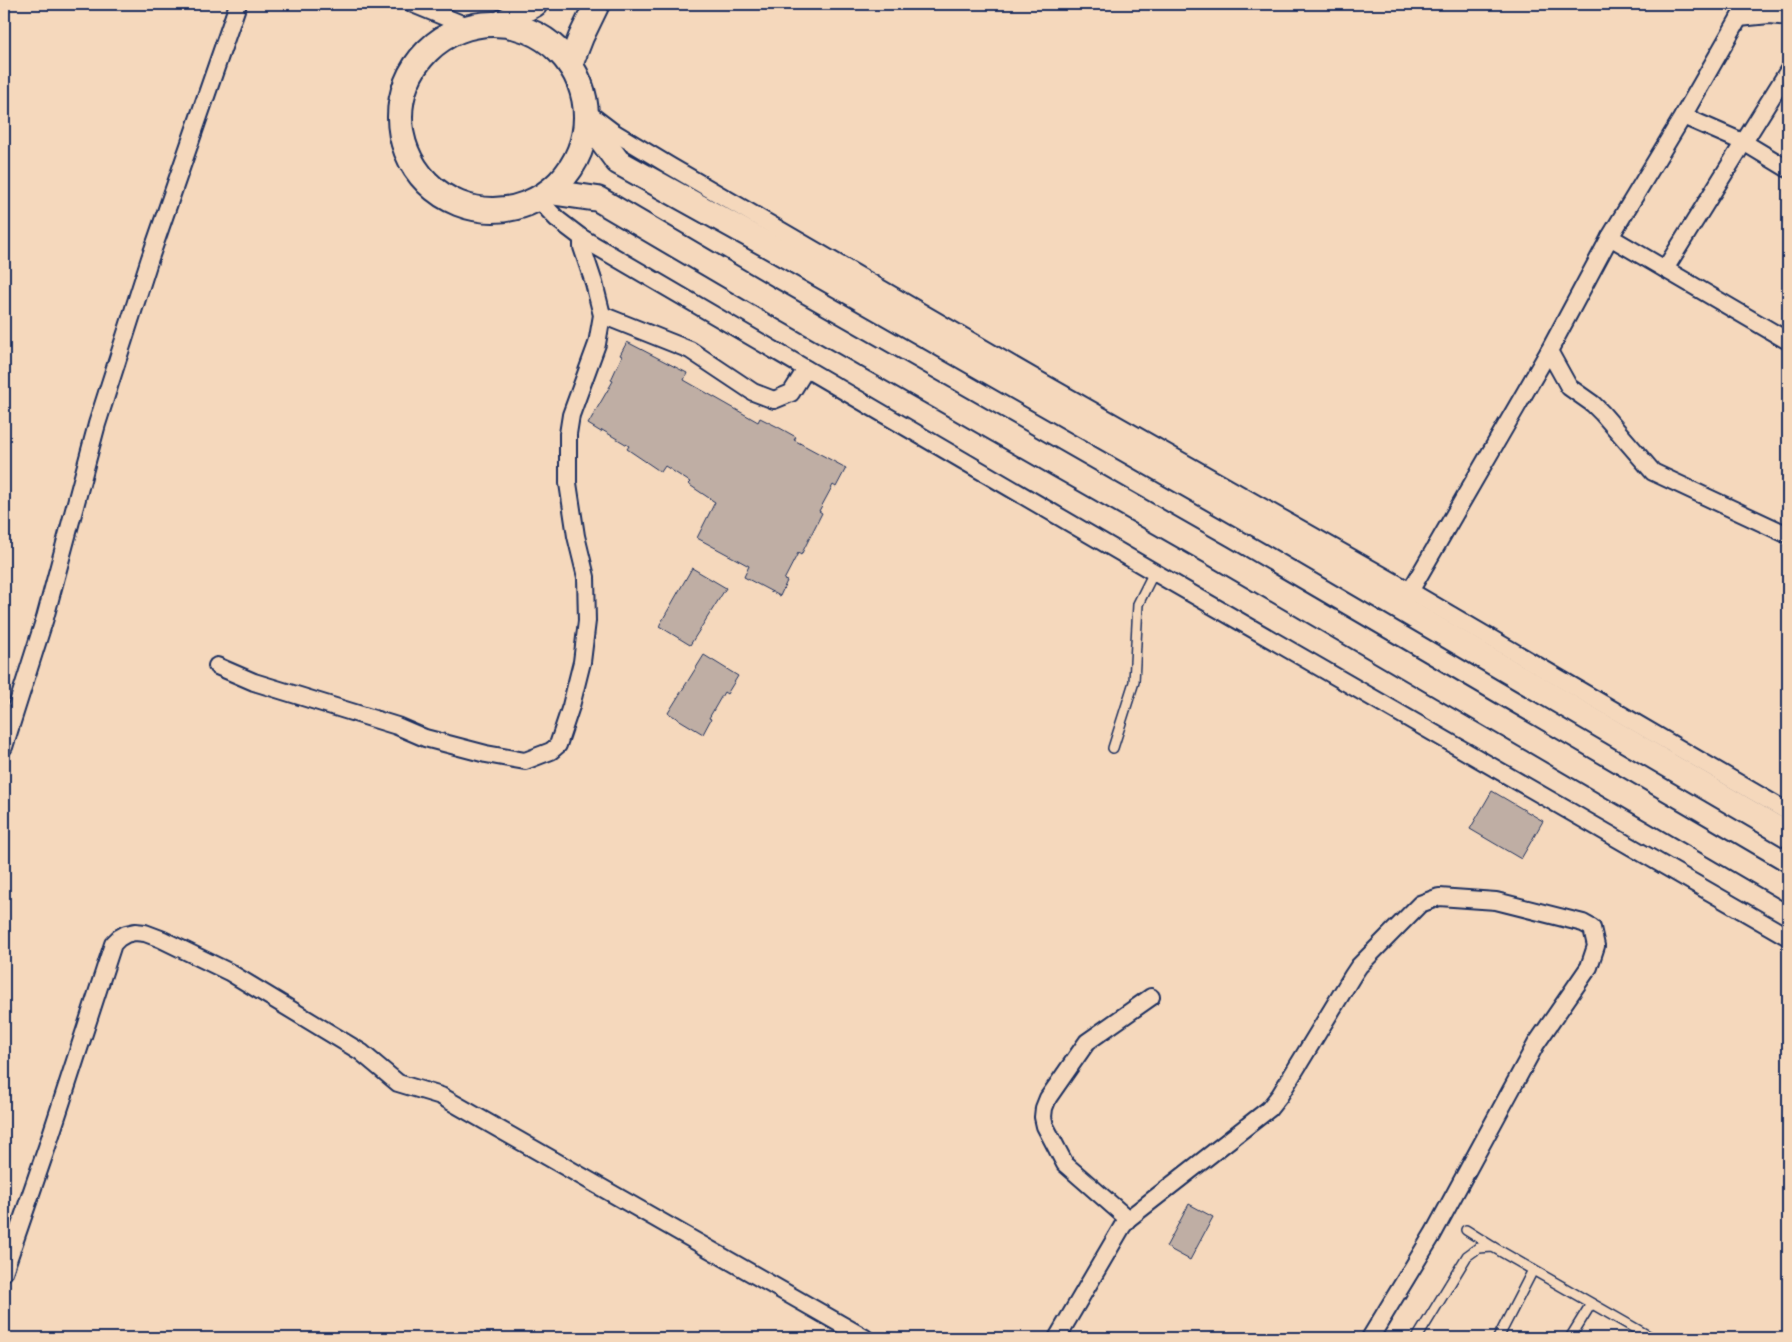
<svg xmlns="http://www.w3.org/2000/svg" width="1792" height="1342" viewBox="0 0 1792 1342" font-family="'Comic Neue',sans-serif">
<style>
.building{fill:#bfaea4;stroke:#1b2f5e}
.lines{fill:none;stroke-linecap:round;stroke-linejoin:round}
.lane-casing{stroke:#1b2f5e;stroke-width:12}
.street-casing{stroke:#1b2f5e;stroke-width:20}
.secondary-casing{stroke:#1b2f5e;stroke-width:28}
.lane{stroke:#f5d8bc;stroke-width:9}
.street{stroke:#f5d8bc;stroke-width:16}
.secondary{stroke:#f5d8bc;stroke-width:24}
</style>
<rect width="100%" height="100%" fill="#f5d8bc"/>
<filter id="ink" filterUnits="userSpaceOnUse"><feTurbulence type="fractalNoise" baseFrequency=".02" numOctaves="2"/><feDisplacementMap in="SourceGraphic" scale="10" xChannelSelector="R" yChannelSelector="G"/><feConvolveMatrix kernelMatrix="1 2 1 2 8 2 1 2 1" color-interpolation-filters="sRGB"/></filter>
<g filter="url(#ink)">
<!-- building -->
<g class="building">
<path d="M 627,342 L 687,373 L 684,380 L 758,422 L 760,418 L 778,427 L 796,437 L 794,440 L 846,468 L 836,487 L 833,485 L 819,511 L 822,513 L 801,555 L 798,553 L 784,580 L 787,581 L 780,596 L 744,577 L 749,566 L 697,538 L 715,502 L 688,484 L 690,482 L 665,466 L 661,472 L 627,449 L 629,446 L 602,430 L 601,432 L 588,424 L 613,381 L 611,380 L 622,356 L 620,355 Z"/>
<path d="M 692,568 L 726,588 L 690,645 L 659,626 Z"/>
<path d="M 704,655 L 738,676 L 727,694 L 724,692 L 709,718 L 711,719 L 703,734 L 668,713 Z"/>
<path d="M 1492,791 L 1543,821 L 1521,859 L 1470,829 Z"/>
<path d="M 1189,1204 L 1213,1217 L 1190,1260 L 1166,1247 Z"/>
</g>
<g class="lines">
<!-- lane casing -->
<g class="lane-casing">
<g id="lane">
<path d="M 1113,748 L 1134,682 L 1138,604 L 1154,572"/>
<path d="M 1466,1230 L 1493,1247"/>
<path d="M 1417,1338 L 1467,1256 L 1478,1248 L 1493,1247 L 1652,1338"/>
<path d="M 1498,1338 L 1533,1270"/>
<path d="M 1570,1338 L 1591,1304"/>
</g>
</g>
<!-- street casing -->
<g class="street-casing">
<g id="street">
<path d="M 413,4 L 469,27"/>
<path d="M 1739,18 L 1769,15 L 1788,17"/>
<path d="M 591,115 L 612,131 L 670,166 L 1033,377 L 1410,591 L 1788,812"/>
<path d="M 1683,116 L 1745,143 L 1788,169"/>
<path d="M 538,199 L 557,219 L 582,238 L 1154,572 L 1788,937"/>
<path d="M 1610,237 L 1788,341"/>
<path d="M 1665,269 L 1788,71"/>
<path d="M 602,315 L 690,350 L 753,392 L 774,400 L 791,393 L 806,369"/>
<path d="M 1549,351 L 1569,387 L 1593,404 L 1602,413 L 1653,472 L 1788,535"/>
<path d="M 1405,600 L 1549,351 L 1610,237 L 1683,116 L 1747,4"/>
<path d="M 217,666 L 254,682 L 397,726 L 425,738 L 486,754 L 525,761 L 551,751 L 558,745 L 571,706 L 582,662 L 587,621 L 586,577 L 576,536 L 568,483 L 568,434 L 571,415 L 597,344 L 602,315 L 594,283 L 582,247 L 582,238"/>
<path d="M 4,747 L 45,618 L 97,424 L 150,258 L 238,4"/>
<path d="M 1128,1219 L 1065,1164 L 1045,1126 L 1043,1117 L 1044,1108 L 1048,1098 L 1087,1042 L 1151,997"/>
<path d="M 4,1272 L 47,1147 L 113,944 L 119,938 L 126,934 L 135,932 L 145,933 L 161,939 L 229,972 L 361,1052 L 398,1083 L 441,1096 L 865,1338"/>
<path d="M 1057,1338 L 1122,1227 L 1128,1219 L 1269,1109 L 1280,1095 L 1353,975 L 1359,966 L 1420,904 L 1439,897 L 1496,901 L 1583,923 L 1592,928 L 1596,946 L 1589,967 L 1536,1044 L 1433,1234 L 1370,1338"/>
</g>
</g>
<!-- secondary casing -->
<g class="secondary-casing">
<g id="secondary">
<path d="M 499,24 L 535,4"/>
<circle cx="493" cy="117" r="93"/>
<path d="M 570,65 L 581,37 L 597,4"/>
<path d="M 587,120 L 618,162 L 766,244 L 1271,532 L 1788,835"/>
<path d="M 550,192 L 598,199 L 765,297 L 1222,558 L 1788,889"/>
</g>
</g>
<!-- lane -->
<use href="#lane" class="lane"/>
<!-- street -->
<use href="#street" class="street"/>
<!-- secondary -->
<use href="#secondary" class="secondary"/>
</g>
</g>
<!-- margin -->
<rect width="1792" height="1342" fill="none" stroke="#f5d8bc" stroke-width="20"/>
<rect x="10" y="10" width="1772" height="1322" fill="none" stroke="#1b2f5e" stroke-width="2" filter="url(#ink)"/>
</svg>
